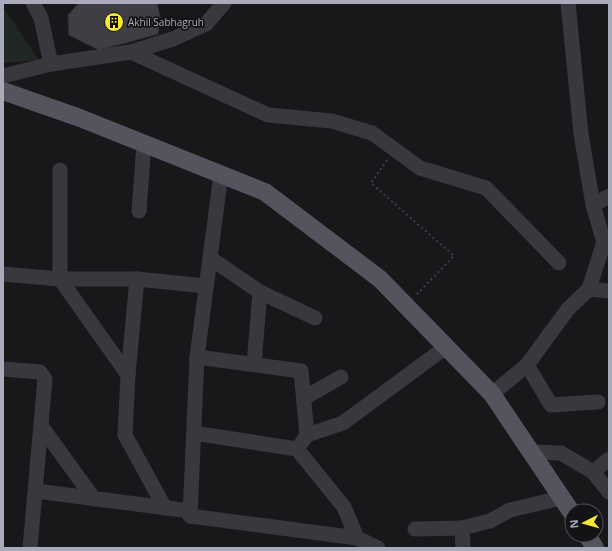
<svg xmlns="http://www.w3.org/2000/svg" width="612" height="551" viewBox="0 0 612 551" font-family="'Open Sans',sans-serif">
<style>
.green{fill:#1f2822}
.building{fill:#3f3e44;stroke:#333136}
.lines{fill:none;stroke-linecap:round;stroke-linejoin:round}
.path{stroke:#3e3e46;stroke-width:2;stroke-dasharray:2 3;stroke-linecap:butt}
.minor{stroke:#39383f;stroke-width:15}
.major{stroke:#55545e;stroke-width:18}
.labels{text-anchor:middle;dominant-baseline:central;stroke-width:3.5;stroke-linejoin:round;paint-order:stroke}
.poi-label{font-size:10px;fill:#a9aaba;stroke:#131215;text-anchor:start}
</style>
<rect width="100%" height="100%" fill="#18171a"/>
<!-- green -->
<path class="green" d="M 3,7 L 39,60 L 3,63 Z"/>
<!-- building -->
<path class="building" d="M 79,3 L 157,3 L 160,16 L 158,34 L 99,50 L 69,35 L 68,15 Z"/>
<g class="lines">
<!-- path -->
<path class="path" d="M 387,160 L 371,183 L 454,256 L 415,296"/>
<!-- minor -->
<g class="minor">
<path d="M 33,3 L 41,18 L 51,64"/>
<path d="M 131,52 L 268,115 L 332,121 L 372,133 L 420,168 L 486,188 L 559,263"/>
<path d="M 3,76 L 51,64 L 131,52 L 173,39 L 206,24 L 224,3"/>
<path d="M 60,170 L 60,279 L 128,375"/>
<path d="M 221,174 L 197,357 L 301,371 L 307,435"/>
<path d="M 593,205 L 609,196"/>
<path d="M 139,211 L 144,144"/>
<path d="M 210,258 L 260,292 L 254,364"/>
<path d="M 3,274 L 60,279 L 137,279 L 206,286"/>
<path d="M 137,279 L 128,375 L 125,435 L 165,508"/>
<path d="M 589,289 L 609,291"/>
<path d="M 260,292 L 315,318"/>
<path d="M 197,357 L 190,516 L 357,538 L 378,548"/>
<path d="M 527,365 L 568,309 L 589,289 L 604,242 L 593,205 L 581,134 L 568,3"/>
<path d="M 3,369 L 40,372 L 45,379 L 30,548"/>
<path d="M 492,394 L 527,365 L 551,405 L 598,402"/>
<path d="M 304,398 L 341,377"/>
<path d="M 41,426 L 94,499"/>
<path d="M 194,433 L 297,449 L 344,507 L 357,538"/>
<path d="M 302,442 L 307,435 L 343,423 L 446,347"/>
<path d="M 531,452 L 561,453 L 593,472 L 609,492"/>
<path d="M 593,472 L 609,459"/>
<path d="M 36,491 L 190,511"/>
<path d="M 415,529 L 462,528"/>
<path d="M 463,548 L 462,528 L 490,521 L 510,510 L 561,498"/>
</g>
<!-- major -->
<g class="major">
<path d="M 3,91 L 80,118 L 265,192 L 380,279 L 492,394 L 572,513"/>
<path d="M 587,535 L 595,548"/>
</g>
</g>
<!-- icons -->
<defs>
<g id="building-disc" transform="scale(1)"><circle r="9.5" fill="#f7e832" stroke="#131215"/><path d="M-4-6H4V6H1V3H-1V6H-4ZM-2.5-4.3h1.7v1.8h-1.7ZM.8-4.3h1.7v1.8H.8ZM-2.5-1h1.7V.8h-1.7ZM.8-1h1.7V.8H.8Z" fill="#111"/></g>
</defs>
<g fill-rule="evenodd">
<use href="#building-disc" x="114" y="22"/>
</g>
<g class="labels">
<!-- poi labels -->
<g class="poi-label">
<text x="128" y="22">Akhil Sabhagruh</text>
</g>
</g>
<!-- border -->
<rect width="612" height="551" fill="none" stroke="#a9aaba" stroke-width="8"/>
<!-- north arrow -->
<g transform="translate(584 523) rotate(264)"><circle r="19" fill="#131215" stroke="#4f4f57"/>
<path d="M0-3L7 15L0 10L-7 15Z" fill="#f7e832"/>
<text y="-6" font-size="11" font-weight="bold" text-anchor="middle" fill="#a9aaba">N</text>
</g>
</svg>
